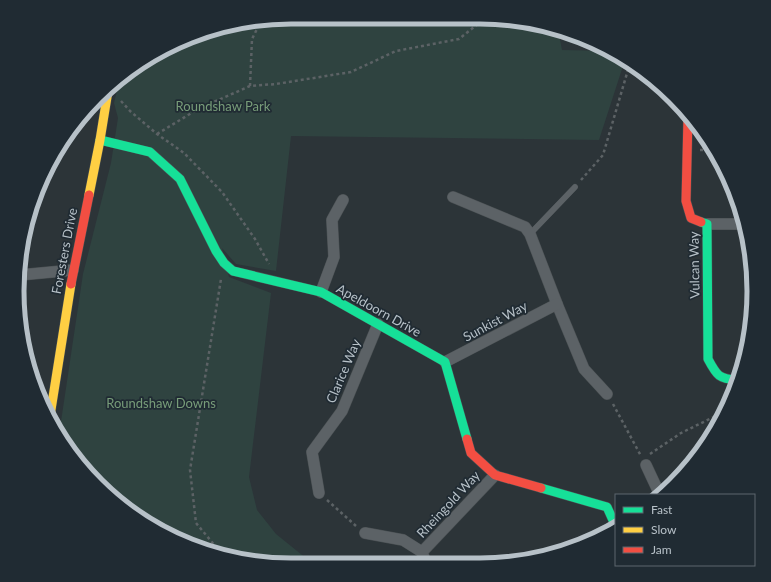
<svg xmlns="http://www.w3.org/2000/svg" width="771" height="582" viewBox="0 0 771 582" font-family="Lato,sans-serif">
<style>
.green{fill:#2f4340}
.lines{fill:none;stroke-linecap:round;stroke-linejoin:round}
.lane-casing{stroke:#4a5053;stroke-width:6}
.street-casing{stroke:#4a5053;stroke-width:12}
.fast-casing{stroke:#4a5053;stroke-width:10}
.slow-casing{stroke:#4a5053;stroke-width:10}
.jam-casing{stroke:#4a5053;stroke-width:10}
.path{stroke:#5c6265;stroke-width:2.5;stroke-dasharray:3 3;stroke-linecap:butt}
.lane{stroke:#5c6266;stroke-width:5.5}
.street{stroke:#5c6266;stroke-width:11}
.fast{stroke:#16e098;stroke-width:9}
.slow{stroke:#ffcf43;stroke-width:9}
.jam{stroke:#f24e42;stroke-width:9}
.labels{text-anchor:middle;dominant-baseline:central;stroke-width:3.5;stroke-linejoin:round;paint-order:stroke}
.park-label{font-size:13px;fill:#779c79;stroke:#202b33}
.street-label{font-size:13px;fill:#b7c1c8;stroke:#202b33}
.rim{fill:none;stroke:#b7c1c8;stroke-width:5}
</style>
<rect width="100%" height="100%" fill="#2c3438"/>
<!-- green -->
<path class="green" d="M 291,17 L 498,18 L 551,26 L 558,29 L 562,50 L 610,51 L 622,58 L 622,69 L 599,140 L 291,136 L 276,271 L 236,264 L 222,248 L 229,277 L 271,293 L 249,477 L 257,510 L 276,534 L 312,563 L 255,563 L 186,544 L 139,519 L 97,485 L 63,443 L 59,435 L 83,274 L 111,163 L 118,118 L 114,103 L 119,82 L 154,54 L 220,26 Z"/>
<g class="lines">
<!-- lane casing -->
<g class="lane-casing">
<path id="lane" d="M 530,234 L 575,187"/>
</g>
<!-- street casing -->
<g class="street-casing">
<g id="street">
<path d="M 453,197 L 525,227 L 530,234 L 557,304 L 584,369 L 607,394"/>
<path d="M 707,224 L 745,224"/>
<path d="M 20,275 L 73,270"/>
<path d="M 321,292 L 334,257 L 332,220 L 343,200"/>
<path d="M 445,362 L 557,304"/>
<path d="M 646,465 L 660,495"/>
<path d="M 319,493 L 312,452 L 342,411 L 378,324"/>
<path d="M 365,533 L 403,540 L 422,552"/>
<path d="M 426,563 L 422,552 L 495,475"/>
</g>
</g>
<!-- fast casing -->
<g class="fast-casing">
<g id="fast">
<path d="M 100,140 L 150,152 L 180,179 L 216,251 L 224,263 L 233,271 L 321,292 L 445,362 L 467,439"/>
<path d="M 701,222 L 707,224 L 708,359 C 717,376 719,379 738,380"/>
<path d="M 541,488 L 607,507 L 616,527"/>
</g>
</g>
<!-- slow casing -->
<g class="slow-casing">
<g id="slow">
<path d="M 89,195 L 100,140 L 108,91"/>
<path d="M 50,416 L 71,284"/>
</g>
</g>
<!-- jam casing -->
<g class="jam-casing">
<g id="jam">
<path d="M 688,117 L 686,201 L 691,218 L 701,222"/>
<path d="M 71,284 L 89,195"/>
<path d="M 467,439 L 471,453 L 495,475 L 541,488"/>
</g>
</g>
<!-- path -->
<g class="path">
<path d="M 250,86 L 252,39 L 261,21"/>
<path d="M 121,101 L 130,111 L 157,134 L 184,153 L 222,192 L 255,239 L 269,264"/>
<path d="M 157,134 L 198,109 L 250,86 L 276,84 L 351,72 L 396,51 L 459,39 L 484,19 L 484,18"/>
<path d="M 700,150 L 714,150"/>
<path d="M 581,180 L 603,155 L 630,63"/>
<path d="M 613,404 L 641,456"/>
<path d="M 650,454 L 681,433 L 724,412"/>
<path d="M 327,500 L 356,526"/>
<path d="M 221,553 L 196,523 L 190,470 L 221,279"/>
</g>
<!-- lane -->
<use href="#lane" class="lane"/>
<!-- street -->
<use href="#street" class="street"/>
<!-- fast -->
<use href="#fast" class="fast"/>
<!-- slow -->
<use href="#slow" class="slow"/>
<!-- jam -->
<use href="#jam" class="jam"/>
</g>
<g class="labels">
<!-- park labels -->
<g class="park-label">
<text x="223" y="106">Roundshaw Park</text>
<text x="161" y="403">Roundshaw Downs</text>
</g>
<!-- street labels -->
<g class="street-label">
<text transform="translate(64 251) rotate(-79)">Foresters Drive</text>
<text transform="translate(694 265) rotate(-91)">Vulcan Way</text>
<text transform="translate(379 310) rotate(29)">Apeldoorn Drive</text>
<text transform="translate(495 321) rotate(-28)">Sunkist Way</text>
<text transform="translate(343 371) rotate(-67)">Clarice Way</text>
<text transform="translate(448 504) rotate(-47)">Rheingold Way</text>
</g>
</g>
<!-- crop -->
<path d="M0 0H771V582H0ZM291 24H480A267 267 0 0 1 747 291V291A267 267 0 0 1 480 558H291A267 267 0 0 1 24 291V291A267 267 0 0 1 291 24Z" fill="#202b33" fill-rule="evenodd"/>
<path class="rim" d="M291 24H480A267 267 0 0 1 747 291V291A267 267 0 0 1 480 558H291A267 267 0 0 1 24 291V291A267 267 0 0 1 291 24Z"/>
<!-- legend -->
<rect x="615" y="494" width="140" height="72" fill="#202b33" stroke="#5c676f"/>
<rect x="623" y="507" width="20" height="6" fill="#16e098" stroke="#5c676f"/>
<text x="651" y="514" font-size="12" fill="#b7c1c8">Fast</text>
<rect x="623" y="527" width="20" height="6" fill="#ffcf43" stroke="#5c676f"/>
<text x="651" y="534" font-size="12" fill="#b7c1c8">Slow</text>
<rect x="623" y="547" width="20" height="6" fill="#f24e42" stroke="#5c676f"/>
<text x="651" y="554" font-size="12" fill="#b7c1c8">Jam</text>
</svg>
